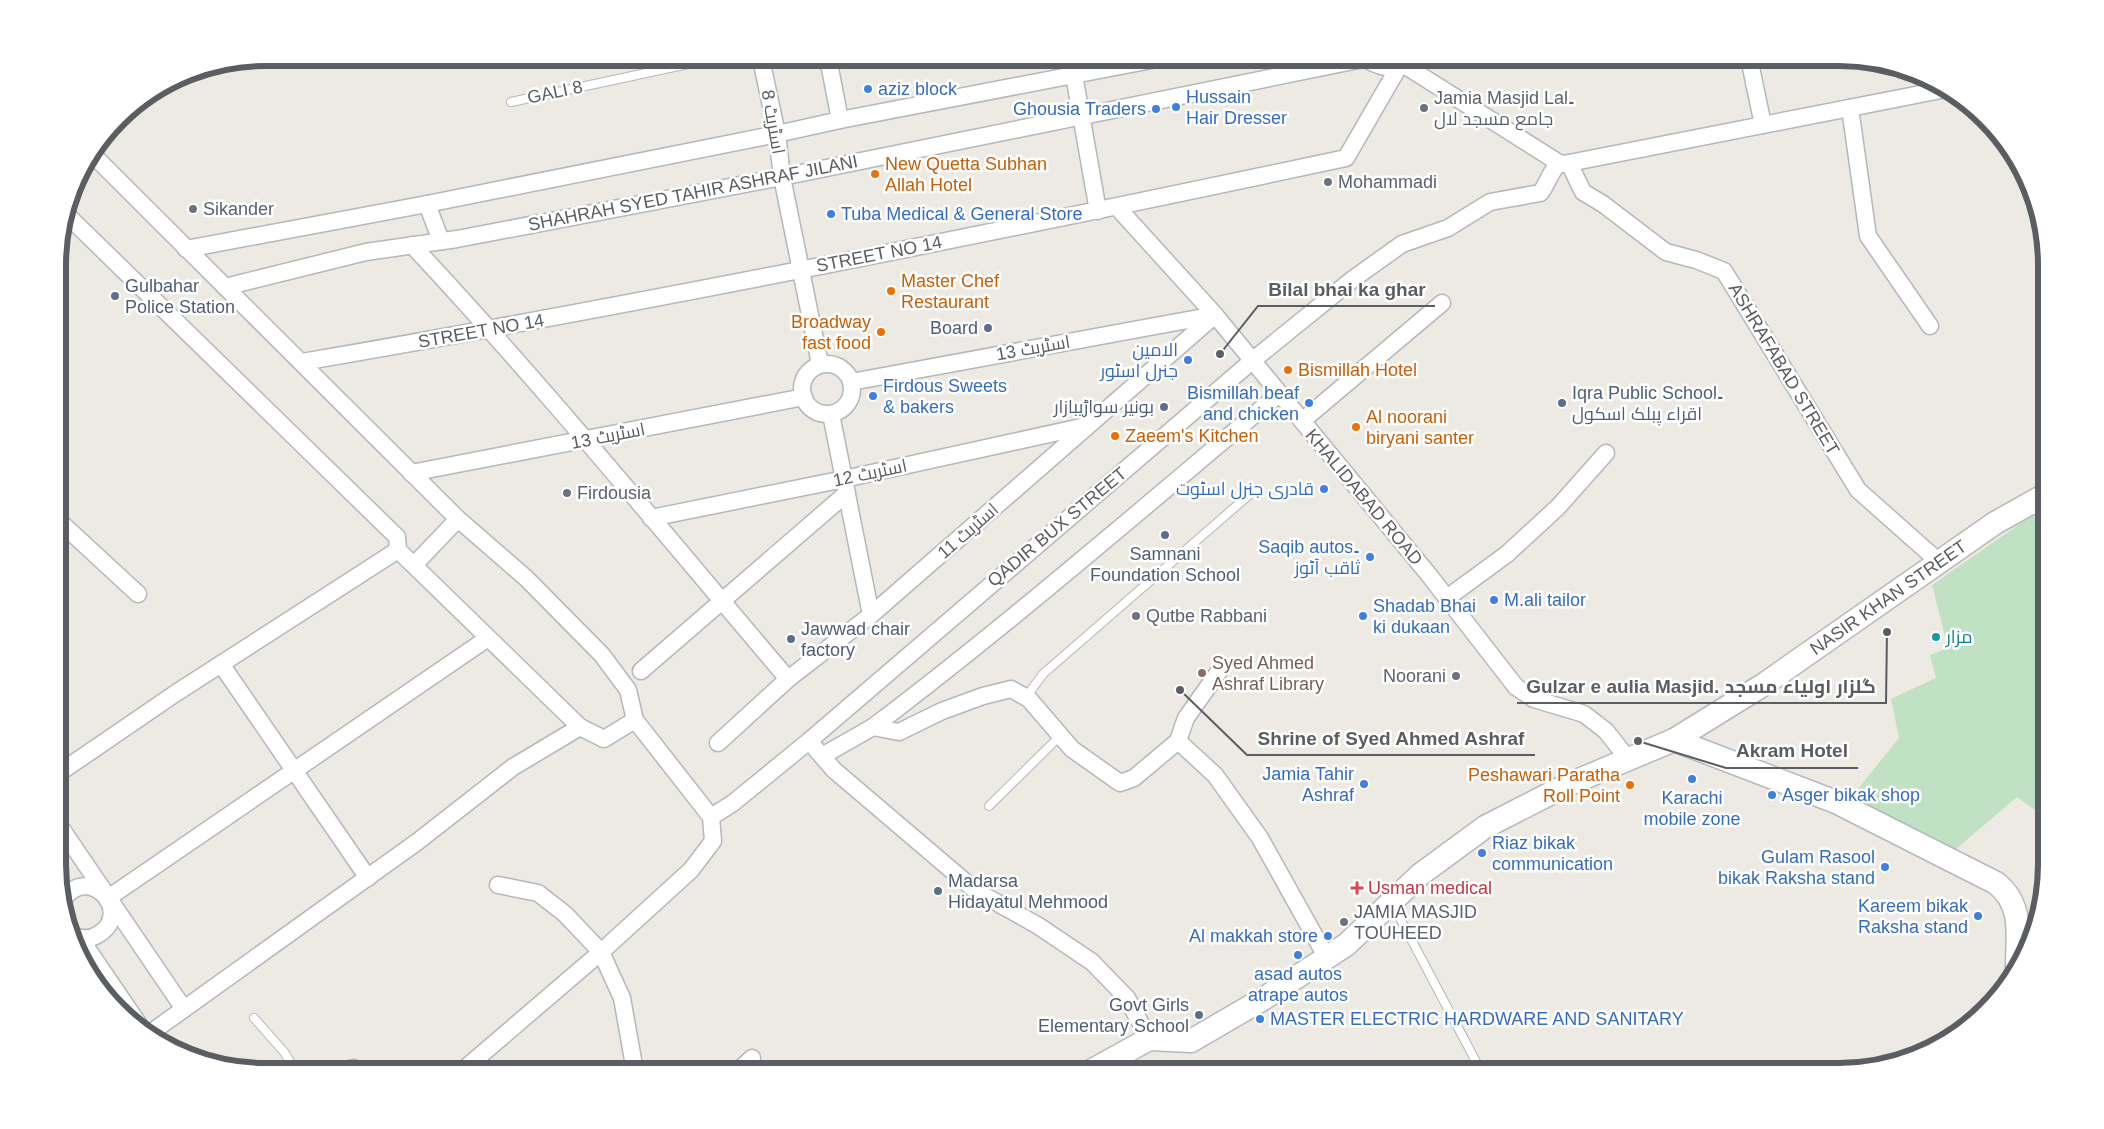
<svg xmlns="http://www.w3.org/2000/svg" width="2104" height="1129" viewBox="0 0 2104 1129" font-family="Helvetica,Cairo,sans-serif">
<style>
.green{fill:#c0e1c4}
.lines{fill:none;stroke-linecap:round;stroke-linejoin:round}
.lane-casing{stroke:#b4b7bb;stroke-width:10}
.street-casing{stroke:#b4b7bb;stroke-width:19}
.secondary-casing{stroke:#b6b8bd;stroke-width:25}
.lane{stroke:#fff;stroke-width:8}
.street{stroke:#fff;stroke-width:16}
.secondary{stroke:#fff;stroke-width:22}
.shop-dot{fill:#3f7fe0;stroke:#fff;stroke-width:2}
.worship-dot{fill:#6b7280;stroke:#fff;stroke-width:2}
.food-dot{fill:#e8710a;stroke:#fff;stroke-width:2}
.service-dot{fill:#5c6f8a;stroke:#fff;stroke-width:2}
.culture-dot{fill:#0f9aa8;stroke:#fff;stroke-width:2}
.education-dot{fill:#8d6e63;stroke:#fff;stroke-width:2}
.health-dot{fill:#e0444e;stroke:#fff;stroke-width:2}
.labels{text-anchor:middle;dominant-baseline:central;stroke-width:5;stroke-linejoin:round;paint-order:stroke}
.shop-label{font-size:18px;fill:#366cbe;stroke:#fff;text-anchor:start}
.street-label{font-size:18px;fill:#5a5d61;stroke:#fff}
.worship-label{font-size:18px;fill:#5b616d;stroke:#fff;text-anchor:start}
.food-label{font-size:18px;fill:#c56008;stroke:#fff;text-anchor:start}
.service-label{font-size:18px;fill:#4e5e75;stroke:#fff;text-anchor:start}
.culture-label{font-size:18px;fill:#0d838f;stroke:#fff;text-anchor:start}
.education-label{font-size:18px;fill:#785e54;stroke:#fff;text-anchor:start}
.health-label{font-size:18px;fill:#be3a42;stroke:#fff;text-anchor:start}
.rim{fill:none;stroke:#5a5d61;stroke-width:6}
.leader{fill:none;stroke:#5a5d61;stroke-width:2}
.callout-dot{fill:#5a5d61;stroke:#fff;stroke-width:2}
.callout-label{font-size:19px;text-anchor:middle;font-weight:bold;fill:#5a5d61;stroke:#fff;stroke-width:5;stroke-linejoin:round;paint-order:stroke}
</style>
<rect width="100%" height="100%" fill="#eceae2"/>
<!-- green -->
<path class="green" d="M 2046,508 L 2046,818 L 2017,797 L 1950,854 L 1849,800 L 1899,738 L 1891,699 L 1936,678 L 1930,655 L 1948,648 L 1932,585 L 2034,514 Z"/>
<g class="lines">
<!-- lane casing -->
<g class="lane-casing">
<g id="lane">
<path d="M 511,102 L 716,58"/>
<path d="M 1026,697 L 1043,674 L 1257,488"/>
<path d="M 989,806 L 1061,735"/>
<path d="M 1393,905 L 1481,1071"/>
<path d="M 254,1018 L 284,1052 L 296,1071"/>
</g>
</g>
<!-- street casing -->
<g class="street-casing">
<g id="street">
<path d="M 764,58 L 761,59 L 777,134 L 782,177 L 820,364"/>
<path d="M 828,58 L 840,120"/>
<path d="M 1749,58 L 1763,125"/>
<path d="M 1074,75 L 1098,211"/>
<path d="M 1850,108 L 1868,236 L 1930,326"/>
<path d="M 93,155 L 458,519 L 526,578 L 602,655 L 628,690 L 635,720"/>
<path d="M 1569,163 L 1583,192 L 1603,204 L 1666,252 L 1696,260 L 1724,271 L 1858,490 L 1938,561"/>
<path d="M 427,204 L 441,241"/>
<path d="M 1117,207 L 1215,315 L 1429,575 L 1516,687 L 1534,699 L 1584,714 L 1606,731 L 1628,759"/>
<path d="M 68,216 L 397,537 L 398,550"/>
<path d="M 412,245 C 543,385 664,533 788,679"/>
<path d="M 186,249 L 427,204 L 777,134 L 840,120 L 1162,58"/>
<path d="M 225,287 L 366,252 L 457,239 L 782,177 L 1368,58"/>
<path d="M 302,362 C 651,302 999,232 1346,158 L 1401,63 L 1559,163 L 1564,164 L 1946,89"/>
<circle cx="827" cy="389" r="25"/>
<path d="M 851,382 L 1215,315"/>
<path d="M 831,414 L 871,615"/>
<path d="M 1302,421 L 1442,303"/>
<path d="M 411,473 L 804,397"/>
<path d="M 651,518 L 844,479 L 1086,426"/>
<path d="M 59,521 L 138,594"/>
<path d="M 414,565 L 458,519"/>
<path d="M 1447,598 L 1507,554 L 1558,507 L 1606,453"/>
<path d="M 221,664 L 368,878"/>
<path d="M 641,671 L 847,493"/>
<path d="M 873,727 C 1013,621 1145,506 1279,394"/>
<path d="M 1178,741 L 1186,718 L 1222,667"/>
<path d="M 718,743 L 788,679 L 871,615 L 1215,315"/>
<path d="M 815,748 L 834,770 L 976,891 L 1037,925 L 1092,962 L 1127,998 L 1149,1039"/>
<path d="M 822,756 L 873,727 L 899,732 L 942,711 L 983,696 L 1011,689 L 1029,699 L 1072,749 L 1120,783 L 1134,778 L 1178,741 L 1215,775 L 1260,838 L 1327,958"/>
<path d="M 59,773 L 176,693 L 398,550 L 580,727 L 604,739 L 635,720 L 711,817 L 713,841 L 691,870 L 601,952 L 462,1071"/>
<path d="M 711,817 L 733,803 L 809,741 L 1252,361 L 1353,279 L 1402,244 L 1448,228 L 1490,202 L 1540,193 C 1547,186 1549,173 1559,163"/>
<path d="M 59,825 L 184,1009"/>
<path d="M 498,885 L 538,893 L 565,914 L 601,952 L 622,998 L 635,1071"/>
<path d="M 108,898 L 488,638"/>
<path d="M 63,900 C 88,862 134,912 99,934 C 92,939 84,939 77,937"/>
<path d="M 80,938 L 142,1029"/>
<path d="M 149,1034 L 417,842 L 513,767 L 580,727"/>
<path d="M 340,1071 L 354,1068 L 357,1071"/>
<path d="M 738,1071 L 752,1058"/>
</g>
</g>
<!-- secondary casing -->
<g class="secondary-casing">
<g id="secondary">
<path d="M 1370,58 C 1384,66 1395,67 1409,58"/>
<path d="M 1674,740 L 1836,802 L 1996,883 C 2024,905 2017,935 2017,967"/>
<path id="s1" d="M 1091,1071 L 1149,1039 L 1191,1041 L 1263,999 L 1346,945 L 1421,874 L 1485,827 L 1567,785 L 1674,740 L 1763,685 L 1995,523 L 2045,495"/>
</g>
</g>
<!-- lane -->
<use href="#lane" class="lane"/>
<!-- street -->
<use href="#street" class="street"/>
<!-- secondary -->
<use href="#secondary" class="secondary"/>
</g>
<!-- markers -->
<g class="shop-dot">
<circle cx="868" cy="89" r="5"/>
<circle cx="1176" cy="107" r="5"/>
<circle cx="1156" cy="109" r="5"/>
<circle cx="831" cy="214" r="5"/>
<circle cx="1188" cy="360" r="5"/>
<circle cx="873" cy="396" r="5"/>
<circle cx="1309" cy="403" r="5"/>
<circle cx="1324" cy="489" r="5"/>
<circle cx="1370" cy="557" r="5"/>
<circle cx="1494" cy="600" r="5"/>
<circle cx="1363" cy="616" r="5"/>
<circle cx="1692" cy="779" r="5"/>
<circle cx="1364" cy="784" r="5"/>
<circle cx="1772" cy="795" r="5"/>
<circle cx="1482" cy="853" r="5"/>
<circle cx="1885" cy="867" r="5"/>
<circle cx="1978" cy="916" r="5"/>
<circle cx="1328" cy="936" r="5"/>
<circle cx="1298" cy="955" r="5"/>
<circle cx="1260" cy="1019" r="5"/>
</g>
<g class="worship-dot">
<circle cx="1424" cy="108" r="5"/>
<circle cx="1328" cy="182" r="5"/>
<circle cx="193" cy="209" r="5"/>
<circle cx="567" cy="493" r="5"/>
<circle cx="1136" cy="616" r="5"/>
<circle cx="1456" cy="676" r="5"/>
<circle cx="1344" cy="922" r="5"/>
</g>
<g class="food-dot">
<circle cx="875" cy="174" r="5"/>
<circle cx="891" cy="291" r="5"/>
<circle cx="881" cy="332" r="5"/>
<circle cx="1288" cy="370" r="5"/>
<circle cx="1356" cy="427" r="5"/>
<circle cx="1115" cy="436" r="5"/>
<circle cx="1630" cy="785" r="5"/>
</g>
<g class="service-dot">
<circle cx="115" cy="296" r="5"/>
<circle cx="988" cy="328" r="5"/>
<circle cx="1562" cy="403" r="5"/>
<circle cx="1164" cy="407" r="5"/>
<circle cx="1165" cy="535" r="5"/>
<circle cx="791" cy="639" r="5"/>
<circle cx="938" cy="891" r="5"/>
<circle cx="1199" cy="1015" r="5"/>
</g>
<circle class="culture-dot" cx="1936" cy="637" r="5"/>
<circle class="education-dot" cx="1202" cy="673" r="5"/>
<path class="health-dot" d="M1354.5 880.5h5v5h5v5h-5v5h-5v-5h-5v-5h5z"/>
<g class="labels">
<!-- shop labels -->
<g class="shop-label">
<text x="878" y="89">aziz block</text>
<text x="1186" y="97">Hussain<tspan x="1186" dy="21">Hair Dresser</tspan></text>
<text x="1146" y="109" text-anchor="end">Ghousia Traders</text>
<text x="841" y="214">Tuba Medical &amp; General Store</text>
<text x="1178" y="350" text-anchor="end">الامین<tspan x="1178" dy="21">جنرل اسٹور</tspan></text>
<text x="883" y="386">Firdous Sweets<tspan x="883" dy="21">&amp; bakers</tspan></text>
<text x="1299" y="393" text-anchor="end">Bismillah beaf<tspan x="1299" dy="21">and chicken</tspan></text>
<text x="1314" y="489" text-anchor="end">قادری جنرل اسٹوت</text>
<text x="1360" y="547" text-anchor="end">Saqib autos۔<tspan x="1360" dy="21">ثاقب آٹوز</tspan></text>
<text x="1504" y="600">M.ali tailor</text>
<text x="1373" y="606">Shadab Bhai<tspan x="1373" dy="21">ki dukaan</tspan></text>
<text x="1354" y="774" text-anchor="end">Jamia Tahir<tspan x="1354" dy="21">Ashraf</tspan></text>
<text x="1782" y="795">Asger bikak shop</text>
<text x="1692" y="798" text-anchor="middle">Karachi<tspan x="1692" dy="21">mobile zone</tspan></text>
<text x="1492" y="843">Riaz bikak<tspan x="1492" dy="21">communication</tspan></text>
<text x="1875" y="857" text-anchor="end">Gulam Rasool<tspan x="1875" dy="21">bikak Raksha stand</tspan></text>
<text x="1968" y="906" text-anchor="end">Kareem bikak<tspan x="1968" dy="21">Raksha stand</tspan></text>
<text x="1318" y="936" text-anchor="end">Al makkah store</text>
<text x="1298" y="974" text-anchor="middle">asad autos<tspan x="1298" dy="21">atrape autos</tspan></text>
<text x="1270" y="1019">MASTER ELECTRIC HARDWARE AND SANITARY</text>
</g>
<!-- street labels -->
<g class="street-label">
<text transform="translate(555 92) rotate(-12)">GALI 8</text>
<text transform="translate(773 122) rotate(80)">اسٹریٹ 8</text>
<text transform="translate(693 193) rotate(-11)">SHAHRAH SYED TAHIR ASHRAF JILANI</text>
<text transform="translate(879 254) rotate(-11)">STREET NO 14</text>
<text transform="translate(481 331) rotate(-10)">STREET NO 14</text>
<text transform="translate(1033 348) rotate(-10)">اسٹریٹ 13</text>
<text transform="translate(1784 369) rotate(59)">ASHRAFABAD STREET</text>
<text transform="translate(608 436) rotate(-11)">اسٹریٹ 13</text>
<text transform="translate(870 473) rotate(-12)">اسٹریٹ 12</text>
<text transform="translate(1364 497) rotate(50)">KHALIDABAD ROAD</text>
<text transform="translate(1057 527) rotate(-40)">QADIR BUX STREET</text>
<text transform="translate(968 531) rotate(-41)">اسٹریٹ 11</text>
<text stroke="none"><textPath href="#s1" startOffset="939">NASIR KHAN STREET</textPath></text>
</g>
<!-- worship labels -->
<g class="worship-label">
<text x="1434" y="98">Jamia Masjid Lal۔<tspan x="1434" dy="21">جامع مسجد لال</tspan></text>
<text x="1338" y="182">Mohammadi</text>
<text x="203" y="209">Sikander</text>
<text x="577" y="493">Firdousia</text>
<text x="1146" y="616">Qutbe Rabbani</text>
<text x="1446" y="676" text-anchor="end">Noorani</text>
<text x="1354" y="912">JAMIA MASJID<tspan x="1354" dy="21">TOUHEED</tspan></text>
</g>
<!-- food labels -->
<g class="food-label">
<text x="885" y="164">New Quetta Subhan<tspan x="885" dy="21">Allah Hotel</tspan></text>
<text x="901" y="281">Master Chef<tspan x="901" dy="21">Restaurant</tspan></text>
<text x="871" y="322" text-anchor="end">Broadway<tspan x="871" dy="21">fast food</tspan></text>
<text x="1298" y="370">Bismillah Hotel</text>
<text x="1366" y="417">Al noorani<tspan x="1366" dy="21">biryani santer</tspan></text>
<text x="1125" y="436">Zaeem's Kitchen</text>
<text x="1620" y="775" text-anchor="end">Peshawari Paratha<tspan x="1620" dy="21">Roll Point</tspan></text>
</g>
<!-- service labels -->
<g class="service-label">
<text x="125" y="286">Gulbahar<tspan x="125" dy="21">Police Station</tspan></text>
<text x="978" y="328" text-anchor="end">Board</text>
<text x="1572" y="393">Iqra Public School۔<tspan x="1572" dy="21">اقراء پبلک اسکول</tspan></text>
<text x="1154" y="407" text-anchor="end">بونیر سواڑیبازار</text>
<text x="1165" y="554" text-anchor="middle">Samnani<tspan x="1165" dy="21">Foundation School</tspan></text>
<text x="801" y="629">Jawwad chair<tspan x="801" dy="21">factory</tspan></text>
<text x="948" y="881">Madarsa<tspan x="948" dy="21">Hidayatul Mehmood</tspan></text>
<text x="1189" y="1005" text-anchor="end">Govt Girls<tspan x="1189" dy="21">Elementary School</tspan></text>
</g>
<!-- culture labels -->
<g class="culture-label">
<text x="1946" y="637">مزار</text>
</g>
<!-- education labels -->
<g class="education-label">
<text x="1212" y="663">Syed Ahmed<tspan x="1212" dy="21">Ashraf Library</tspan></text>
</g>
<!-- health labels -->
<g class="health-label">
<text x="1368" y="888">Usman medical</text>
</g>
</g>
<!-- crop -->
<path d="M0 0H2104V1129H0ZM265 66H1839A199 199 0 0 1 2038 265V864A199 199 0 0 1 1839 1063H265A199 199 0 0 1 66 864V265A199 199 0 0 1 265 66Z" fill="#fff" fill-rule="evenodd"/>
<path class="rim" d="M265 66H1839A199 199 0 0 1 2038 265V864A199 199 0 0 1 1839 1063H265A199 199 0 0 1 66 864V265A199 199 0 0 1 265 66Z"/>
<!-- callouts -->
<path class="leader" d="M1220 354L1258 306H1435M1887 632L1886 703H1517M1180 690L1247 755H1535M1638 741L1726 768H1858"/>
<g class="callout-dot">
<circle cx="1220" cy="354" r="5"/>
<circle cx="1887" cy="632" r="5"/>
<circle cx="1180" cy="690" r="5"/>
<circle cx="1638" cy="741" r="5"/>
</g>
<g class="callout-label">
<text x="1347" y="296">Bilal bhai ka ghar</text>
<text x="1701" y="693">Gulzar e aulia Masjid. گلزار اولیاء مسجد</text>
<text x="1391" y="745">Shrine of Syed Ahmed Ashraf</text>
<text x="1792" y="757">Akram Hotel</text>
</g>
</svg>
